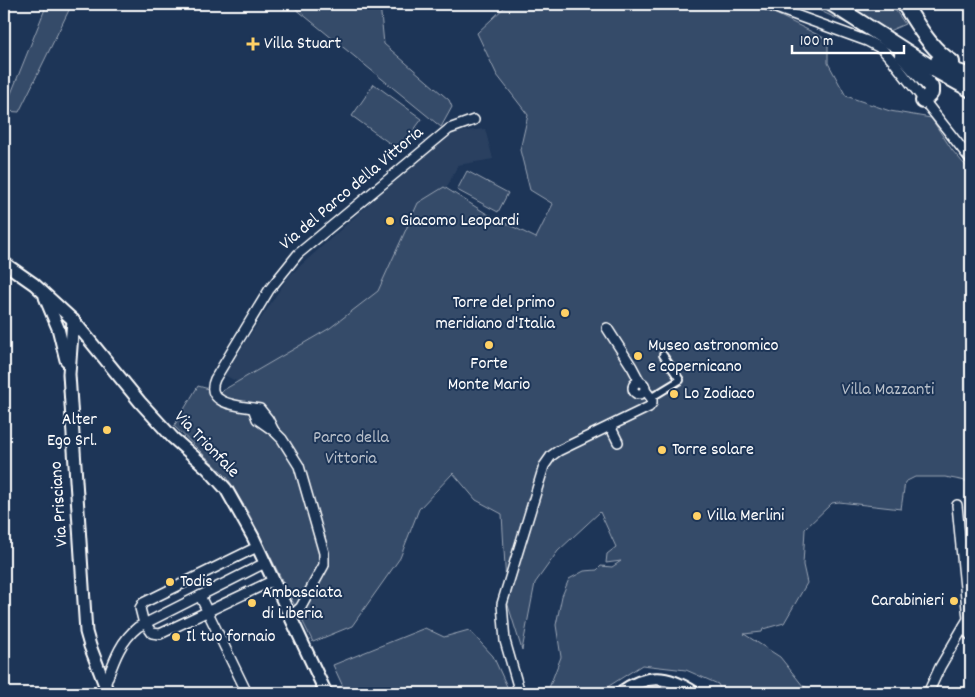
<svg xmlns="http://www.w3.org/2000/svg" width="975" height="697" viewBox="0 0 975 697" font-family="Dekko,sans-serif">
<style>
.built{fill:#2a4161}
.green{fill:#364b69;stroke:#9aa5b4}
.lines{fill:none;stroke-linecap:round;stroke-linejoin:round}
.pedestrian-casing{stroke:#fff;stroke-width:10}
.minor-casing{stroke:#fff;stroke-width:12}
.secondary-casing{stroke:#fff;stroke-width:15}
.primary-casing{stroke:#fff;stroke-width:18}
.pedestrian{stroke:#1d3557;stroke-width:6}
.minor{stroke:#1d3557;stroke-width:9}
.secondary{stroke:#1d3557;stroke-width:11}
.primary{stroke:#1d3557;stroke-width:14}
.poi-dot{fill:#ffd166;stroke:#1d3557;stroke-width:2}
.labels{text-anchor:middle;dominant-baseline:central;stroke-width:4;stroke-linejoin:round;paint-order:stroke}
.poi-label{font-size:18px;fill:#fff;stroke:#1d3557;text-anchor:start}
.street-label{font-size:18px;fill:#fff;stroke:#1d3557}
.park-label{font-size:18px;fill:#b9c0ca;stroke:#1d3557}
</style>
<rect width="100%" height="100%" fill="#1d3557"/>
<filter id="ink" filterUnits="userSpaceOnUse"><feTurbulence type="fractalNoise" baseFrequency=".02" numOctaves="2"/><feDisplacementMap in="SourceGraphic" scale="10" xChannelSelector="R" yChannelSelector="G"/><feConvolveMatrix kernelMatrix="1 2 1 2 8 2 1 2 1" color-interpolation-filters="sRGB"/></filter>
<g filter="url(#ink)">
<!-- built -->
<path class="built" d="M 485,129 L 493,159 L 458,165 L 382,315 L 248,387 L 224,375 L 288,277 L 448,133 Z"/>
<!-- green -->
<g class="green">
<path d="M 47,4 L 72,4 L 19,112 L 4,111 Z"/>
<path d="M 290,4 L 380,4 L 384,44 L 449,100 L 452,107 L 441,127 Z"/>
<path d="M 508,4 L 750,4 L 774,13 L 828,40 L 828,63 L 846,96 L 890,111 L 931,118 L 952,150 L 971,172 L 971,482 L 945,477 L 915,477 L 905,482 L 901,509 L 839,502 L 832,503 L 805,529 L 803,565 L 807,583 L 784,623 L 763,629 L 762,632 L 744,634 L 780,657 L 803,686 L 824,693 L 722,693 L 718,684 L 686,670 L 642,665 L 609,686 L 601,693 L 547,693 L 561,657 L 556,625 L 562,596 L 569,579 L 584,571 L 597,570 L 601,566 L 612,567 L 621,561 L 606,563 L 607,554 L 616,547 L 600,512 L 558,551 L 535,583 L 522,650 L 507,602 L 502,514 L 476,500 L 453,473 L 419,509 L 400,558 L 352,626 L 313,642 L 249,514 L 227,477 L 174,426 L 198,386 L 220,392 L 330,328 L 378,291 L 418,203 L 444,187 L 487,214 L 536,238 L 553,204 L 530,190 L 520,150 L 528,115 L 497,75 L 477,33 Z"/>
<path d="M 806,4 L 891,4 L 905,24 L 875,37 Z"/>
<path d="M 374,84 L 422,119 L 399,150 L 352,116 Z"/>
<path d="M 467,171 L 508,193 L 498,212 L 457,190 Z"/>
<path d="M 425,628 L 444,637 L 469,630 L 493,656 L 510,693 L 346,693 L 333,665 Z"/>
</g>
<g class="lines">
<!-- pedestrian casing -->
<g class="pedestrian-casing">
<path id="pedestrian" d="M 652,397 L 680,380 L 663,355"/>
</g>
<!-- minor casing -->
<g class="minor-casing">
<g id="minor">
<path d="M 765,4 L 867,41 L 882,49 L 893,61 L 971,160"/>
<path d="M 607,328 L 632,367 L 640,382"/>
<circle cx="639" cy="388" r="6"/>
<path d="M 253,408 L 257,419 L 274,431 L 282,439 L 299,466 L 324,553 L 324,565 L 301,607 L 291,616"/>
<path d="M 610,426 L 618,442"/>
<path d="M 274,431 L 268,419 L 260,409 C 244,406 203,406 215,379 L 269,290 L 298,254 L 449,129 L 474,120"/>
<path d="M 257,547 L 143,603 L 140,608 L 143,620 L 152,633 L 160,634 L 274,580"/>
<path d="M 200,596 L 247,693"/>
<path d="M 964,626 L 966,631 L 971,636"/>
<path d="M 105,685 C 113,664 119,642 138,627 L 265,563"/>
<path d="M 520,693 L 505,641 L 502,604 L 544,466 L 551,456 L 558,451 L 649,407 L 652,403 L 652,399 L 645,390"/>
<path d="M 928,693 L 940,667 L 968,619 L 957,505"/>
</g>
</g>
<!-- secondary casing -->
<g class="secondary-casing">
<g id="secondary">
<path d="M 4,263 L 34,284 L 73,320 L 140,402 L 173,438 L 208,469 L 226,489 L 253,537 L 326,693"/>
<path d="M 45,297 L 58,328 L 66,360"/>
<path d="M 73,320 L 69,374 L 86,632 L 90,646 L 108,693"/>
<path d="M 620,693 C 646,673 668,675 695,693"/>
</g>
</g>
<!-- primary casing -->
<g class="primary-casing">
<g id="primary">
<path d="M 832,4 L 935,70 L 971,90"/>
<path d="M 904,4 C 918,25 930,49 952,62"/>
<path d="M 902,55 L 931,87 L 931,93 L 923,101"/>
<path d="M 938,61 L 952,70 L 971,76"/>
</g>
</g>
<!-- pedestrian -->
<use href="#pedestrian" class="pedestrian"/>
<!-- minor -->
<use href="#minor" class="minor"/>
<!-- secondary -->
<use href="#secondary" class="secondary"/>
<!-- primary -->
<use href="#primary" class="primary"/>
</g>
</g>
<!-- markers -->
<g class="poi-dot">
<path d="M250.5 36.5h5v5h5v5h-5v5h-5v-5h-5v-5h5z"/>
<circle cx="390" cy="221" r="5"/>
<circle cx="565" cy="313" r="5"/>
<circle cx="489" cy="345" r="5"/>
<circle cx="638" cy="356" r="5"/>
<circle cx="674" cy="394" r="5"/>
<circle cx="107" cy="430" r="5"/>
<circle cx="662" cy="450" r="5"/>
<circle cx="697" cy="516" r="5"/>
<circle cx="170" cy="582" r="5"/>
<circle cx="954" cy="601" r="5"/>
<circle cx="252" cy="603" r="5"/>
<circle cx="176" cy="637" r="5"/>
</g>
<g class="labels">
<!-- poi labels -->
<g class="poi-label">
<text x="264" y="44">Villa Stuart</text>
<text x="400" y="221">Giacomo Leopardi</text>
<text x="555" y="303" text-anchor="end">Torre del primo<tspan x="555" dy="21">meridiano d'Italia</tspan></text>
<text x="648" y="346">Museo astronomico<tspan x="648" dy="21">e copernicano</tspan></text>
<text x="489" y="364" text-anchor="middle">Forte<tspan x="489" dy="21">Monte Mario</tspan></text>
<text x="684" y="394">Lo Zodiaco</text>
<text x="97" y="420" text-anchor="end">Alter<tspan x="97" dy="21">Ego Srl.</tspan></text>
<text x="672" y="450">Torre solare</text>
<text x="707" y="516">Villa Merlini</text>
<text x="180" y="582">Todis</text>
<text x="262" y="593">Ambasciata<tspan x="262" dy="21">di Liberia</tspan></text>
<text x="944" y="601" text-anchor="end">Carabinieri</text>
<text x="186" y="637">Il tuo fornaio</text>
</g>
<!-- street labels -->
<g class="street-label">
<text transform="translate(352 189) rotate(-40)">Via del Parco della Vittoria</text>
<text transform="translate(206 445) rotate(46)">Via Trionfale</text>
<text transform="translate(60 504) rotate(-94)">Via Prisciano</text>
</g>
<!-- park labels -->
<g class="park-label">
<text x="888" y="390">Villa Mazzanti</text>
<text x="351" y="438">Parco della<tspan x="351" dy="21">Vittoria</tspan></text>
</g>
</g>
<!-- margin -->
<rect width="975" height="697" fill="none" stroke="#1d3557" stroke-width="20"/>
<rect x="10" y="10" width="955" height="677" fill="none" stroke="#fff" stroke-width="2" filter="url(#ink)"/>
<!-- scale -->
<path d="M792 45v8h112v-8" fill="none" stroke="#ffffff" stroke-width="2.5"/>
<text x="800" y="45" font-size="15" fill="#ffffff" stroke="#1d3557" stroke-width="4" paint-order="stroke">100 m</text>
</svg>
